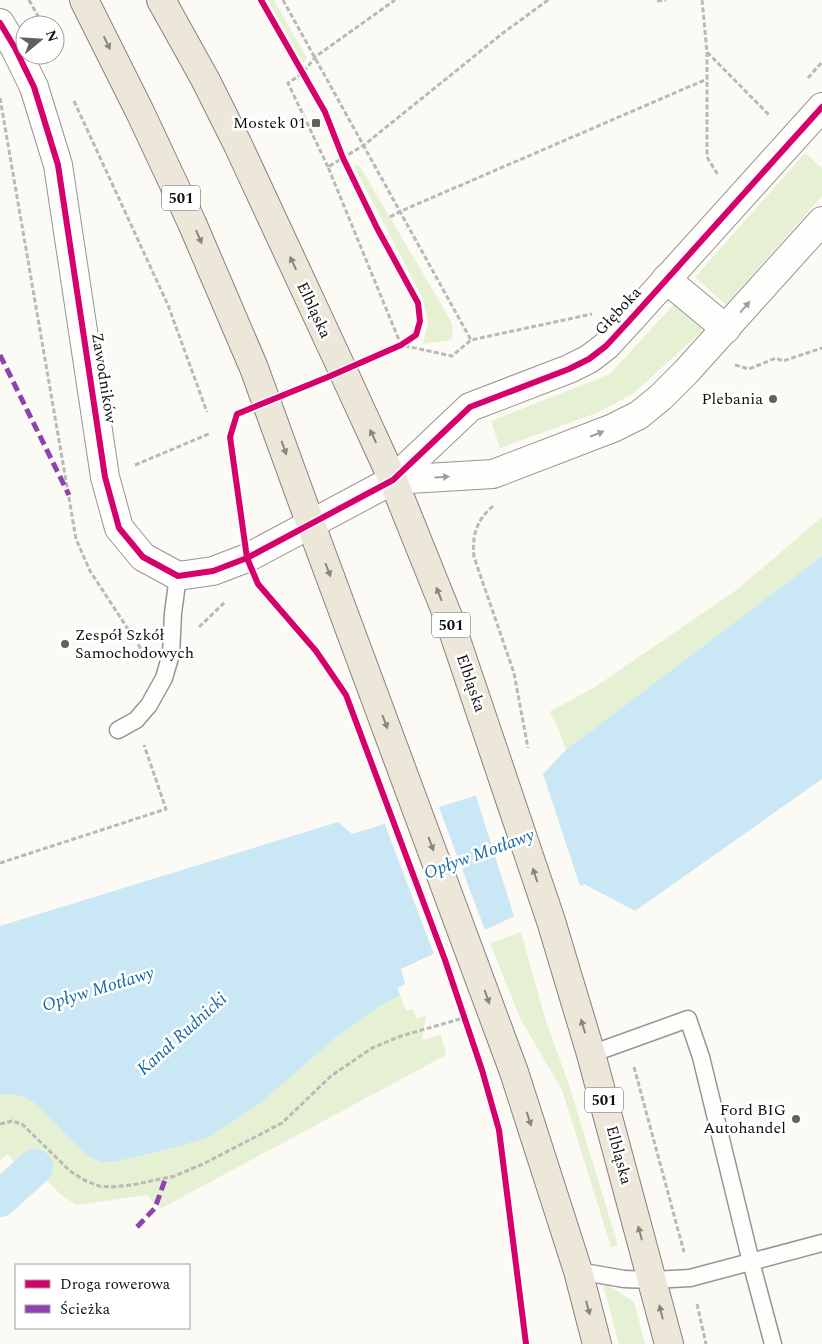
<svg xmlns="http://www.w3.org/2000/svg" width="822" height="1344" viewBox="0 0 822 1344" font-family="Spectral,serif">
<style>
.green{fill:#e6f1d4}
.water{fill:#cae7f6}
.pier{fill:#fcfaf4}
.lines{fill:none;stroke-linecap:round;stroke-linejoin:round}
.canal{stroke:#cae7f6;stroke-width:36}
.service-casing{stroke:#969592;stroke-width:19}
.tertiary-casing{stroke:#969592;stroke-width:30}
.primary-casing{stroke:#83827f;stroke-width:30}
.path{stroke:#b9b9b8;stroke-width:3;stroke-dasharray:5 2.5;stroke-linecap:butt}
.service{stroke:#fffefd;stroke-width:16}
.tertiary{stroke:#fffefd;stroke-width:28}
.primary{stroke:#ede7da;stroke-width:28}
.quiet{stroke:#8e44ad;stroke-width:5;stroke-dasharray:10 5;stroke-linecap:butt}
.cycleway-casing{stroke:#fff;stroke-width:9}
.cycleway{stroke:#d6006c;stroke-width:6}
.oneway{fill:#89867f}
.oneway2{fill:#9f9e9e}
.poi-dot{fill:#62615f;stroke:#fff;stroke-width:2}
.labels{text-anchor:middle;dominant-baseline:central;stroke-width:5;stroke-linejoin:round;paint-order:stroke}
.shield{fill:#fff;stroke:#575757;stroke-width:1}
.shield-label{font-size:15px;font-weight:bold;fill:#0f0f0f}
.poi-label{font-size:16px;fill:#0f0f0f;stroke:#fff;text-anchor:end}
.street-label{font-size:16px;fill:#0f0f0f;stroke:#fff}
.water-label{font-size:18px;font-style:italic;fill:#1668a3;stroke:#fff}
</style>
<rect width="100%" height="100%" fill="#fcfaf4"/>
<!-- green -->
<g class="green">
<path d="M 268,0 L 274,0 L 307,58 L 303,63 Z"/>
<path d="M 805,153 L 822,168 L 822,196 L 726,305 L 695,277 Z"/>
<path d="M 359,165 L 451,321 L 453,331 L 452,340 L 423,344 L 428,324 L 423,299 L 354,166 Z"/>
<path d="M 674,304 L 703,330 L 633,394 L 594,414 L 500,448 L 491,421 L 610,374 Z"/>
<path d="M 822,517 L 822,556 L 566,750 L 557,725 L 549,712 L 595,687 L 738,589 Z"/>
<path d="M 521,932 L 545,1018 L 569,1085 L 618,1245 L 611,1247 L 562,1090 L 520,1018 L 490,943 Z"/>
<path d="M 400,995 L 406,1011 L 413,1009 L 417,1019 L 426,1015 L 422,1040 L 441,1035 L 446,1055 L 160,1209 L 147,1195 L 76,1205 L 60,1194 L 23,1156 L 15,1163 L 7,1154 L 0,1161 L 0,1095 L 12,1094 L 27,1098 L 42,1109 L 68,1137 L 91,1158 L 115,1162 L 180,1146 L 209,1136 L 263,1101 L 335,1038 L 380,1006 Z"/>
<path d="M 602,1281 L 634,1302 L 645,1344 L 619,1344 Z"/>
</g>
<!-- water -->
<path class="water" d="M 822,556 L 822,779 L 635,911 L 584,884 L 401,969 L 405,984 L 397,988 L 400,995 L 380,1006 L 335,1038 L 263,1101 L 209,1137 L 180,1146 L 115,1162 L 103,1162 L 91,1158 L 68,1137 L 42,1109 L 27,1098 L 12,1094 L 0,1095 L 0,926 L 338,822 L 352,834 L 542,775 L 566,750 Z"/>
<!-- pier -->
<g class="pier">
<path d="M 542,771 L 581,889 L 515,919 L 475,793 Z"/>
<path d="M 438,805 L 486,933 L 435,957 L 384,822 Z"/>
</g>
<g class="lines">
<!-- canal -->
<path class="canal" d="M 0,1199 L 35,1167"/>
<!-- service casing -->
<g class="service-casing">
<g id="service">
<path d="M 118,730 L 136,720 L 149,705 L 164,678 L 171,654 L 173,613 L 178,576"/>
<path d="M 591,1054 L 688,1019 L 701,1057 L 751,1262 L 773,1344"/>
<path d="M 578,1271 L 624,1279 L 653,1280 L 690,1278 L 822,1243"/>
</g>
</g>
<!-- tertiary casing -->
<g class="tertiary-casing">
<g id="tertiary">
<path d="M 0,23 L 15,48 L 34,87 L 58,165 L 105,477 L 119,528 L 143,557 L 178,576 L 213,571 L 247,558 L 393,480 L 470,407 L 569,369 L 589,359 L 606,346 L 630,320 L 822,107"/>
<path d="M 666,279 L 726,329"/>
<path d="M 393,480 L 493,474 L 613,428 L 639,415 L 661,397 L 686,372 L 822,221"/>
</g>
</g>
<!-- primary casing -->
<g class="primary-casing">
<g id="primary">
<path d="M 84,0 L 140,112 L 192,223 L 254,368 L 311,525 L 514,1072 L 578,1271 L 597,1344"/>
<path d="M 161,0 L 205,79 L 238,145 L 343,371 L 393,480 L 449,619 L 551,921 L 591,1054 L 669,1344"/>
</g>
</g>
<!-- path -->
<g class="path">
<path d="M 29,0 L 43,25"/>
<path d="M 283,0 L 471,340"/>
<path d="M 548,0 L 503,33 L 364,145 L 328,167 L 401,345 L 452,356 L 471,340 L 592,314"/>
<path d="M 702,0 L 707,52 L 770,116"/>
<path d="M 657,1 L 666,0"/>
<path d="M 707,52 L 707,157 L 718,175"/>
<path d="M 808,78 L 822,62"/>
<path d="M 0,98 L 76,539 L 90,571 L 143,652"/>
<path d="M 74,101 L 168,305 L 207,412"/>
<path d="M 328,167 L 288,83 L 303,73 L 315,57 L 395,0"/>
<path d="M 390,217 L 401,211 L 707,79"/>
<path d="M 735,365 L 749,369 L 776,358 L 783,361 L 822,348"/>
<path d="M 135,465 L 211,433"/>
<path d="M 493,506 C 476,521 472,535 474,557 L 514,673 L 528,748"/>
<path d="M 199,627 L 225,602"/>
<path d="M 0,863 L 166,809 L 144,745"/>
<path d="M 634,1067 L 684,1252"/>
<path d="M 0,1124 L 12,1121 L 22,1124 L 70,1171 L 84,1180 L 99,1186 L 111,1187 L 132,1185 L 175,1176 L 205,1163 L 282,1123 L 331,1076 L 372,1048 L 401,1036 L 460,1019"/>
<path d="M 697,1304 L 706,1344"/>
</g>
<!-- service -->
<use href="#service" class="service"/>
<!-- tertiary -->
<use href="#tertiary" class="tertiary"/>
<!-- primary -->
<use href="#primary" class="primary"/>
<!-- quiet -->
<g class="quiet">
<path d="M 0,355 L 69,495"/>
<path d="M 137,1227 L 155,1208 L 166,1177"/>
</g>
<!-- cycleway casing -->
<g class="cycleway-casing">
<g id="cycleway">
<path d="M 261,0 L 325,112 L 343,158 L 377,228 L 418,303 L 420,321 L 416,335 L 401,345 L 328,377 L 237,414 L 230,437 L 247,558 L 258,584 L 316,651 L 346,695 L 445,960 L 482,1070 L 499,1130 L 526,1344"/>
<path d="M 0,23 L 15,48 L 34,87 L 58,165 L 105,477 L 119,528 L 143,557 L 178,576 L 213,571 L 247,558 L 393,480 L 470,407 L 569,369 L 589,359 L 606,346 L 630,320 L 822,107"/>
</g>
</g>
<!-- cycleway -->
<use href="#cycleway" class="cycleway"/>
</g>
<!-- one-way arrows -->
<defs><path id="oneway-solid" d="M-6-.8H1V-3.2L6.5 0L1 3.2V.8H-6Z" transform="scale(1.25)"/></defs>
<g class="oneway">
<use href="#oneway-solid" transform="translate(107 43) rotate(64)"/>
<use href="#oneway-solid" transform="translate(199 237) rotate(67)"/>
<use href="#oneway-solid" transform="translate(293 263) rotate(-115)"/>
<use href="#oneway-solid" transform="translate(373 436) rotate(-115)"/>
<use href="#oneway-solid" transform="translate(284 448) rotate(70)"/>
<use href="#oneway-solid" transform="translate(328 570) rotate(69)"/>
<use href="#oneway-solid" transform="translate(439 594) rotate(-112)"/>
<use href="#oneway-solid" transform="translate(385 722) rotate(69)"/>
<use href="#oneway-solid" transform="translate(431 844) rotate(70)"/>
<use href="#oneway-solid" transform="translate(535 875) rotate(-108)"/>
<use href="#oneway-solid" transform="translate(487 997) rotate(70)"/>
<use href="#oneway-solid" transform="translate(583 1026) rotate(-107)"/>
<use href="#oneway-solid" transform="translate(529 1119) rotate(72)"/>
<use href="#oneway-solid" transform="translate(640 1233) rotate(-105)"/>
<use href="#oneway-solid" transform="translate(588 1308) rotate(75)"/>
<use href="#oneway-solid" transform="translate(661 1312) rotate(-104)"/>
</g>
<g class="oneway2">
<use href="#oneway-solid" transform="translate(745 307) rotate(-49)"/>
<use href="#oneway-solid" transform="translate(597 434) rotate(-21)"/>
<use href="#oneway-solid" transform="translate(442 477) rotate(-3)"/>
</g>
<!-- markers -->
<g class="poi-dot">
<rect x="311" y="118" width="10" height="10" rx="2.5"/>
<circle cx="773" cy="399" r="5"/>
<circle cx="65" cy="644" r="5"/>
<circle cx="796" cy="1119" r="5"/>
</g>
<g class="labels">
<!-- shield labels -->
<g class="shield">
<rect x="162" y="185.5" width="38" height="25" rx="4"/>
<rect x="432" y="612.5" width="38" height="25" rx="4"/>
<rect x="585" y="1087.5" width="38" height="25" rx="4"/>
</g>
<g class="shield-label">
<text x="181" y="198">501</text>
<text x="451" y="625">501</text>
<text x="604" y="1100">501</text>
</g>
<!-- poi labels -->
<g class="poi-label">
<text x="306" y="123">Mostek 01</text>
<text x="763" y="399">Plebania</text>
<text x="75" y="635" text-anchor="start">Zespół Szkół<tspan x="75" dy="18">Samochodowych</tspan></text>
<text x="786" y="1110">Ford BIG<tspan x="786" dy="18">Autohandel</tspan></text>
</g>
<!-- street labels -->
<g class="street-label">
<text transform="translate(314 310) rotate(65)">Elbląska</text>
<text transform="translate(618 311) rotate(-47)">Głęboka</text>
<text transform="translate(104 378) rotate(81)">Zawodników</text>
<text transform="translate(471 683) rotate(71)">Elbląska</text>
<text transform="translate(619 1155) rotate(75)">Elbląska</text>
</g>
<!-- water labels -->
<g class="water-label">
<text transform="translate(479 854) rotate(-20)">Opływ Motławy</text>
<text transform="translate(98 989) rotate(-17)">Opływ Motławy</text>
<text transform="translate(182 1034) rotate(-42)">Kanał Rudnicki</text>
</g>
</g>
<!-- legend -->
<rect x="15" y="1264" width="175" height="65" fill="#ffffff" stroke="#9f9f9f"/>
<rect x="25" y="1280" width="25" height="8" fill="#d6006c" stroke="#9f9f9f"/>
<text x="60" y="1289" font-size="15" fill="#0f0f0f">Droga rowerowa</text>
<rect x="25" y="1305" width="25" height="8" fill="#8e44ad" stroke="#9f9f9f"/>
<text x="60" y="1314" font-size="15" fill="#0f0f0f">Ścieżka</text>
<!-- north arrow -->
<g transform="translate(40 40) rotate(72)"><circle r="24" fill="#ffffff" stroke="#9f9f9f"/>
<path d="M0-4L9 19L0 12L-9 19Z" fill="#62615f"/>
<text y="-8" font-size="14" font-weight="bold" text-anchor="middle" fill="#0f0f0f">N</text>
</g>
</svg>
